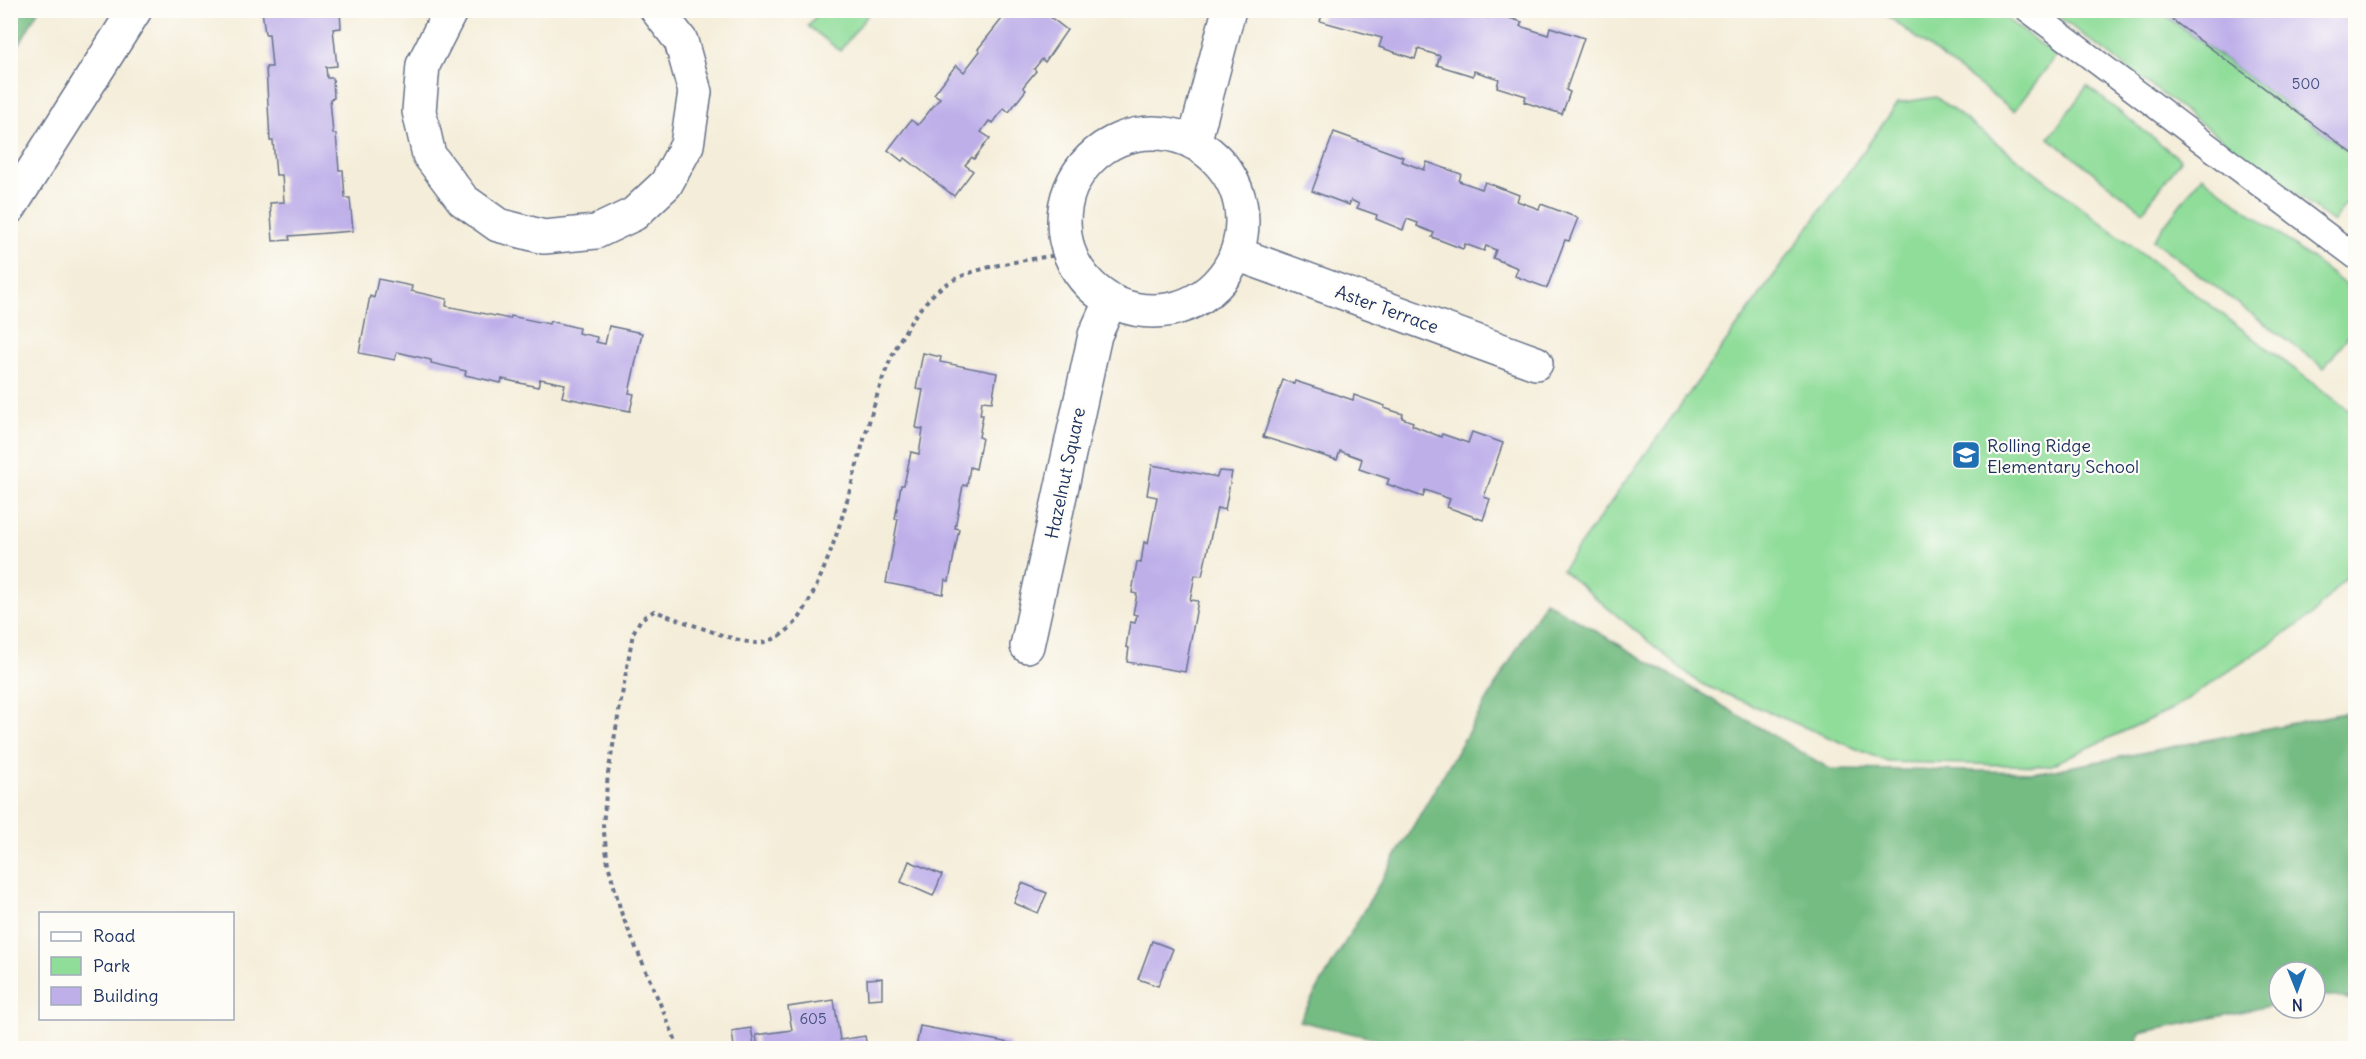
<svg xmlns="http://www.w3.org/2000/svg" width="2366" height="1059" viewBox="0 0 2366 1059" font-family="Delius,sans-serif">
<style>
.green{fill:#90dd9a;stroke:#56867c;stroke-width:1.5}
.forest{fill:#74bc82;stroke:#487670;stroke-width:1.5}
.building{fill:#beafe9}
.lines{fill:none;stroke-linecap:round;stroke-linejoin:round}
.service-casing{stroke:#677289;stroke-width:27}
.minor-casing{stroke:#677289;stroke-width:36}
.path{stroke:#677289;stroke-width:4;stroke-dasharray:4.5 4.5;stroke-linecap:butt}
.service{stroke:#fff;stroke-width:24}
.minor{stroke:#fff;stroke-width:33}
.labels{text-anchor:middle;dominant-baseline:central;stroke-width:4.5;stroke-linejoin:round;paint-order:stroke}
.number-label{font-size:15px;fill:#444f81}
.street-label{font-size:18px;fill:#1b2f5e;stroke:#fdfcf7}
.poi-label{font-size:18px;fill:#1b2f5e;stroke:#fdfcf7;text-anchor:start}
</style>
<rect width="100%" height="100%" fill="#fdfcf7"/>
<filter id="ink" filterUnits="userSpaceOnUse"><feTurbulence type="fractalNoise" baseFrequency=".0167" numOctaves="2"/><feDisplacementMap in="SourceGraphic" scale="12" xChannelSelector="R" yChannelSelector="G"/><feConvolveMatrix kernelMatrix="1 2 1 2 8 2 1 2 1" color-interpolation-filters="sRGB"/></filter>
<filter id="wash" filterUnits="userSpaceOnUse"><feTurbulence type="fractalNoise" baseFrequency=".008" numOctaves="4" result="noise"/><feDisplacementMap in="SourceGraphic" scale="24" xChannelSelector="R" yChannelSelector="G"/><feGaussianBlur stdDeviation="1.35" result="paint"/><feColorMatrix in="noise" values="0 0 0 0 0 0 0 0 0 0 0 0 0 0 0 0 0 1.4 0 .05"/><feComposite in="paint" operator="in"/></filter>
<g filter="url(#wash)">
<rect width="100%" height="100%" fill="#f4edd9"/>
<!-- green -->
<g class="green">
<path d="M 868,10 L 870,12 L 840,51 L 808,26 L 820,11 Z"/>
<path d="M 1881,11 L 1996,11 L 2056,56 L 2014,111 Z"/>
<path d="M 2051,11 L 2159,11 L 2355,156 L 2355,191 L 2333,222 Z"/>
<path d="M 2087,86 L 2181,160 L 2143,211 L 2049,138 Z"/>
<path d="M 1936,97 L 2355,415 L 2355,568 L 2310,617 L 2172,709 L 2049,766 L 1888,762 L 1699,683 L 1562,570 L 1898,103 Z"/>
<path d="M 2202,176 L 2355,292 L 2355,327 L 2324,368 L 2153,240 Z"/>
</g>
<!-- forest -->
<g class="forest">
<path d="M 11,10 L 38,11 L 11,59 L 10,11 Z"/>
<path d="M 1545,601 L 1830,769 L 2044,772 L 2355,711 L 2355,1000 L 2321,995 L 2315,996 L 2315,972 L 2279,972 L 2279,1004 L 2140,1033 L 2135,1048 L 1415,1048 L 1299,1021 Z"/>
</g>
<g id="blocks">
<!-- building -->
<g class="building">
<path d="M 262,10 L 340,10 L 341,28 L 333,29 L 337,66 L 326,67 L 327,78 L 333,78 L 334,98 L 330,99 L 333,134 L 336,134 L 339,170 L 343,170 L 345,198 L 350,198 L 353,231 L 289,236 L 290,240 L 273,241 L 270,203 L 284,202 L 282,175 L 276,175 L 273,141 L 270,141 L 266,67 L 272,67 L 269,34 L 265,34 Z"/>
<path d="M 1009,10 L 1041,10 L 1067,30 L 1045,62 L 1042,59 L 1034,69 L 1036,71 L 1023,87 L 1026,90 L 1009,112 L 1004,108 L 993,123 L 989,121 L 981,132 L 990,138 L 974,159 L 972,157 L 965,165 L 973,171 L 954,196 L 905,158 L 902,161 L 888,150 L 911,120 L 918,125 L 940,98 L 934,94 L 956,65 L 964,72 L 980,51 L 978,49 Z"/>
<path d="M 1324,10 L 1481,10 L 1479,15 L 1488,18 L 1490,12 L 1522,22 L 1520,26 L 1548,35 L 1550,27 L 1584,38 L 1566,90 L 1570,92 L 1562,114 L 1524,102 L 1526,96 L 1497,87 L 1499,79 L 1474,71 L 1473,76 L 1437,65 L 1440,56 L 1418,49 L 1415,59 L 1379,47 L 1382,38 L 1320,21 Z"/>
<path d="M 2159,10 L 2356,10 L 2356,156 Z"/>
<path d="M 1334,132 L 1403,157 L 1401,161 L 1424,170 L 1427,162 L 1461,174 L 1459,181 L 1482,189 L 1485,182 L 1519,195 L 1517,201 L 1539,209 L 1541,204 L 1578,218 L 1569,241 L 1565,240 L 1547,288 L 1515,276 L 1518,268 L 1493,258 L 1496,250 L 1486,246 L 1484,251 L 1465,244 L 1463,249 L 1432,237 L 1434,233 L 1417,226 L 1418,223 L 1407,219 L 1403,230 L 1376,219 L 1377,215 L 1357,208 L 1359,204 L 1351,200 L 1349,205 L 1312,191 Z"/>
<path d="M 378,279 L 412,286 L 411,291 L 447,299 L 446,306 L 510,319 L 511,316 L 549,324 L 550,321 L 579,328 L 578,333 L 597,337 L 596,342 L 605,344 L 609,326 L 642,333 L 629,393 L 634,394 L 630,411 L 562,397 L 565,384 L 540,379 L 538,387 L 502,379 L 501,383 L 465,375 L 466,371 L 431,363 L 431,360 L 397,352 L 395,360 L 359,353 L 370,296 L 374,298 Z"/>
<path d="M 923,353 L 941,357 L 940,362 L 997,373 L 992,402 L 982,401 L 980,415 L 983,415 L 979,437 L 982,438 L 976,469 L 970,467 L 967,486 L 963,485 L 955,528 L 959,529 L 949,581 L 945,580 L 943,594 L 886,583 L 898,519 L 895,519 L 901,485 L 904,485 L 911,452 L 919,454 L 923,429 L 916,428 L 923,390 L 916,389 Z"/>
<path d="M 1283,380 L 1294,384 L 1295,381 L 1353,400 L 1354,395 L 1385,406 L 1384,408 L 1403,414 L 1402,418 L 1413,422 L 1412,425 L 1441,437 L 1442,434 L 1468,443 L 1472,432 L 1503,443 L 1484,497 L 1490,499 L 1483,520 L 1447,507 L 1450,499 L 1425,490 L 1423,497 L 1387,484 L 1389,479 L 1359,469 L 1362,459 L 1340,451 L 1337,460 L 1263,437 Z"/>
<path d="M 1152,465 L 1217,477 L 1219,471 L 1232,472 L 1225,510 L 1217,508 L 1202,576 L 1195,575 L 1190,600 L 1198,601 L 1185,672 L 1127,662 L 1129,648 L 1126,647 L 1130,622 L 1135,623 L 1137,615 L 1133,614 L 1137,594 L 1132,593 L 1137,562 L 1141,563 L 1144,542 L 1148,544 L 1157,497 L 1147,495 Z"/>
<path d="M 909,861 L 942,875 L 933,896 L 901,882 Z"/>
<path d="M 1022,883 L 1047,893 L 1038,913 L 1014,903 Z"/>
<path d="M 1152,941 L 1173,949 L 1158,986 L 1138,979 Z"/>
<path d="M 882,978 L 882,998 L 868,999 L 867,979 Z"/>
<path d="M 834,1000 L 840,1040 L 865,1036 L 867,1048 L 758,1048 L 756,1035 L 792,1030 L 788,1007 Z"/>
<path d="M 920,1026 L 1010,1043 L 1009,1048 L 916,1048 Z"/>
<path d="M 751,1028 L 754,1044 L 734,1047 L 732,1031 Z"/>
</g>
</g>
</g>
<g filter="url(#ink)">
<use href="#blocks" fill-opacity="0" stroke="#677289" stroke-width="1.5"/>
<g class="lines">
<!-- service casing -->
<g class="service-casing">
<path id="service" d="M 2028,10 L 2356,257"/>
</g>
<!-- minor casing -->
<g class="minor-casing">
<g id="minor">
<path d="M 451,10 L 423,65 L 419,111 L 429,155 L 463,200 L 498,225 L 544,237 L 596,232 L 634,214 L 666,184 L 687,145 L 695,92 L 681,41 L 657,10"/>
<circle cx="1153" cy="222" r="89"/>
<path d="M 1194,143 L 1229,10"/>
<path d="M 10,207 L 135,10"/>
<path d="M 1237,254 L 1536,363"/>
<path d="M 1027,646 L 1095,335 L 1110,302"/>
</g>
</g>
<!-- path -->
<path class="path" d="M 679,1048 L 622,915 L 608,864 L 603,825 L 608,774 L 633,633 L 641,619 L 654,611 C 676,618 739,644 758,643 C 776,642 793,628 802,614 C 843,543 856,454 883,378 C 895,346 912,313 938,290 C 970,264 1028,261 1068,253"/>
<!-- service -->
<use href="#service" class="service"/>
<!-- minor -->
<use href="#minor" class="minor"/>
</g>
</g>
<!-- icons -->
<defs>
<g id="school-square" transform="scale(1.5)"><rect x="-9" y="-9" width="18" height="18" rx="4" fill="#1f6fb2" stroke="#fdfcf7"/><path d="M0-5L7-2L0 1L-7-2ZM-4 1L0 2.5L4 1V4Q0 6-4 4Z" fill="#fff"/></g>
</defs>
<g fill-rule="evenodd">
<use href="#school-square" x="1966" y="455"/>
</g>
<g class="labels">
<!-- number labels -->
<g class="number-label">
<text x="2306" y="83">500</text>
<text x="813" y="1018">605</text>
</g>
<!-- street labels -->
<g class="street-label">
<text transform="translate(1387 309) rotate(20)">Aster Terrace</text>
<text transform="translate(1065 473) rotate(-78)">Hazelnut Square</text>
</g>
<!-- poi labels -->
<g class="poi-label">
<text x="1987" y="445">Rolling Ridge<tspan x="1987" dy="21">Elementary School</tspan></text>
</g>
</g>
<!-- margin -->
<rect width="2366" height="1059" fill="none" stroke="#fdfcf7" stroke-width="36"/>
<!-- legend -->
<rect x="39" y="912" width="195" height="108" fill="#fdfcf7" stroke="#a3aaba" stroke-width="1.5"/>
<rect x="51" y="932" width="30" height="9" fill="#ffffff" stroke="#a3aaba" stroke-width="1.5"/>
<text x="93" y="942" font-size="18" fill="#1b2f5e">Road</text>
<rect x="51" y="957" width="30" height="18" fill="#90dd9a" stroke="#a3aaba" stroke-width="1.5"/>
<text x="93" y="972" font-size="18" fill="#1b2f5e">Park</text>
<rect x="51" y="987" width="30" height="18" fill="#beafe9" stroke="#a3aaba" stroke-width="1.5"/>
<text x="93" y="1002" font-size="18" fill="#1b2f5e">Building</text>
<!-- north arrow -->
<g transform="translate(2297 990) rotate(179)"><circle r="28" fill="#fdfcf7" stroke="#a3aaba" stroke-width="1.5"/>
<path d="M0-4.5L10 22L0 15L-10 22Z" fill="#1f6fb2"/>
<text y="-9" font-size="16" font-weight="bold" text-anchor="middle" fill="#1b2f5e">N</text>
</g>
</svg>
